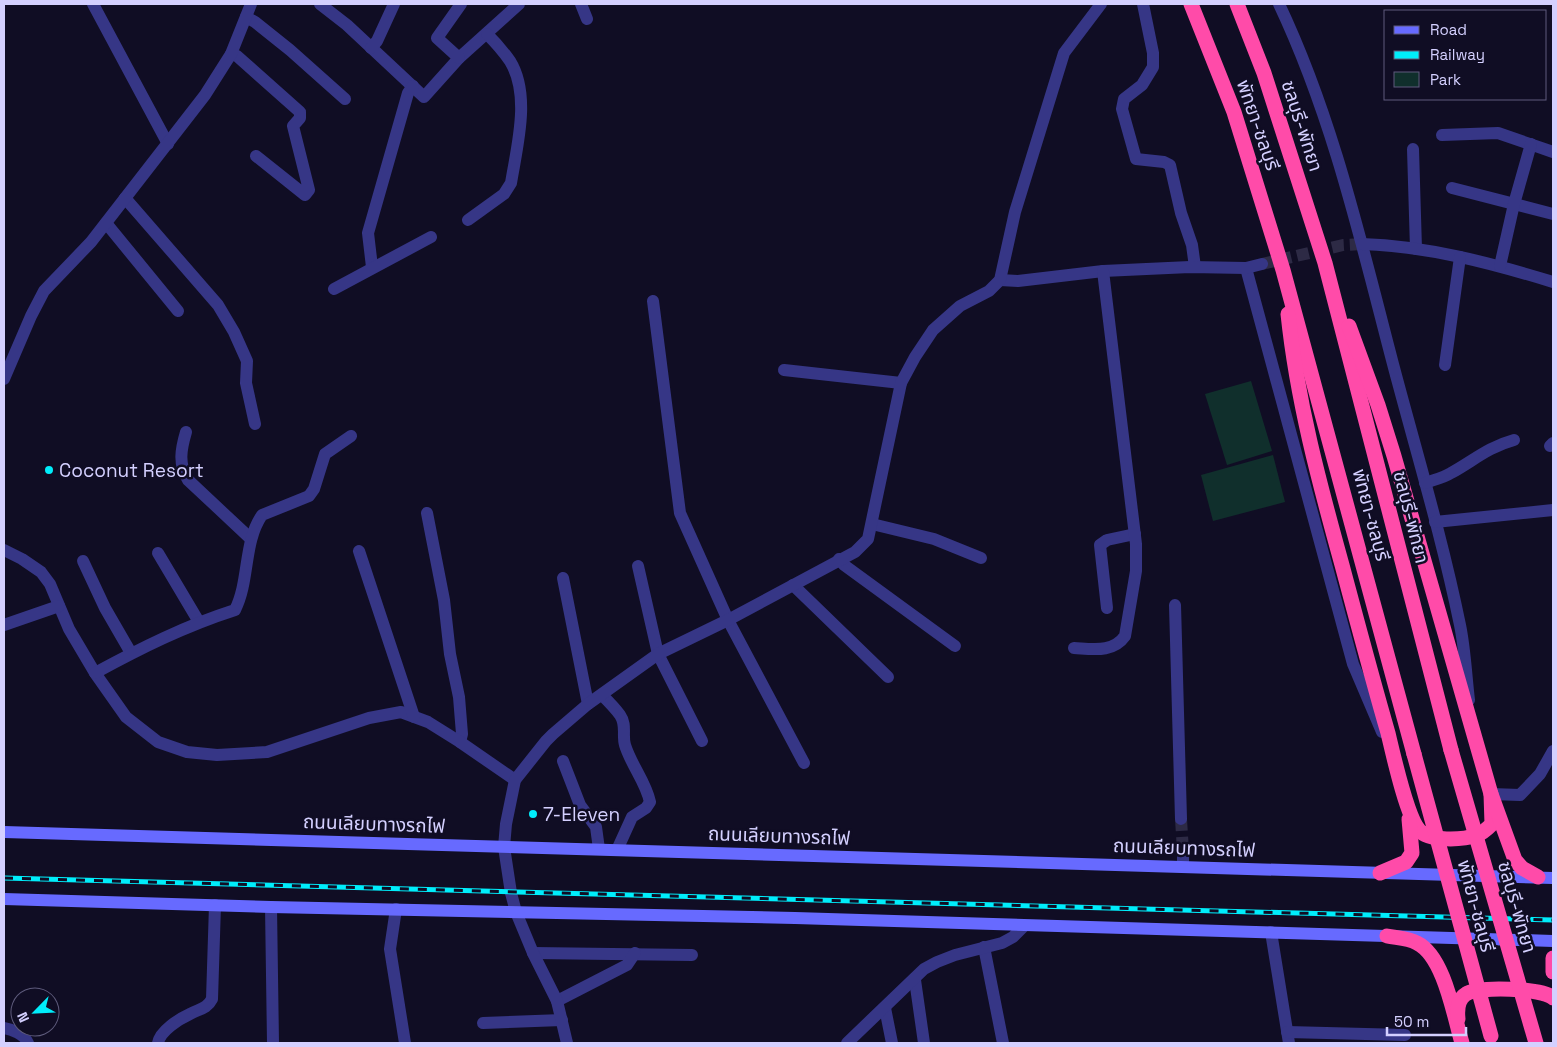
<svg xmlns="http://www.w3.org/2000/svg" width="1557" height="1047" viewBox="0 0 1557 1047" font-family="'Space Grotesk','Noto Sans Thai',sans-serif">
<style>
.green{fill:#102f2c}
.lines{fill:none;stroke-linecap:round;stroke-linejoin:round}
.street-tunnel{stroke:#2d2a45;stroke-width:12;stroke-dasharray:12 6;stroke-linecap:butt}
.street{stroke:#363686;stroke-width:12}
.secondary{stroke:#676aff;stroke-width:12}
.highway{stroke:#ff4ba9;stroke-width:15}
.rail-casing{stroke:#00edfb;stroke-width:5}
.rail{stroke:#100d24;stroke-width:3;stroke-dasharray:9;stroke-linecap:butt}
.highway-bridge{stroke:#ff4ba9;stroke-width:15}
.poi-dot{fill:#00edfb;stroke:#100d24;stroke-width:2}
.labels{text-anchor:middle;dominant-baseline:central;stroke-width:5;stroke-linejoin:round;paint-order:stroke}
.street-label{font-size:19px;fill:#d4d0ff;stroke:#100d24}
.poi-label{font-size:19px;fill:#d4d0ff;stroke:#100d24;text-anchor:start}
</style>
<rect width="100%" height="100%" fill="#100d24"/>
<!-- green -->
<g class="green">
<path d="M 1251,381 L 1272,451 L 1227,465 L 1205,394 Z"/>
<path d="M 1273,455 L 1285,502 L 1213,521 L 1201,475 Z"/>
</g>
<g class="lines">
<!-- street-tunnel -->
<g class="street-tunnel">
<path d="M 1262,264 L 1343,245 L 1362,244"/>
<path d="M 1181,819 L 1183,851"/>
</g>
<!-- street -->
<g class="street">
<path d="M 93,4 L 168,144"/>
<path d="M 320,4 L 347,25 L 424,97 L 459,58 L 519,4"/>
<path d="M 581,4 L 587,19"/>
<path d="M 1143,4 L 1153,53 L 1153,67 L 1142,85 L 1124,99 L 1122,109 L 1136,159 L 1164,162 L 1170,165 L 1181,213 L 1192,245 L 1195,267"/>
<path d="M 1279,4 C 1333,118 1361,242 1393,364 C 1416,451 1442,537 1460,625 C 1465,649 1466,675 1469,700"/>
<path d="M 246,17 L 255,22 L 290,50 L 345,99"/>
<path d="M 371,48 L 377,41 L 394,4"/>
<path d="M 231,54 L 237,56 L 300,112 L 300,118 L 293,126 L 309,190 L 305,195 L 256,156"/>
<path d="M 459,58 L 437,38 L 461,4"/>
<path d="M 1442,135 L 1498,133 L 1553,152"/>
<path d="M 1413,149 L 1416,249"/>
<path d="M 1452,188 L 1553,214"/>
<path d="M 125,198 L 218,305 L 234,332 L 247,361 L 246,383 L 255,424"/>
<path d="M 468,220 L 504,194 L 511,183 C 517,146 531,95 510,61 C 503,51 495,42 487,34"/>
<path d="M 106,223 L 178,311"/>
<path d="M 1362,244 C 1427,246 1491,263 1553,282"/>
<path d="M 1500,266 L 1514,204 L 1531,144"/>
<path d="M 372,267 L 368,233 L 408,93 L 413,86"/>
<path d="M 1246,268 L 1353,664 L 1382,732"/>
<path d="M 1000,280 L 1018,281 L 1103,271 L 1190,267 L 1246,268 L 1262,264"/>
<path d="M 334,289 L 431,237"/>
<path d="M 653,301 L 680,513 L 728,620 L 804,763"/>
<path d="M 1445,365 L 1460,257"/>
<path d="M 784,370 L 901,383"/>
<path d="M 4,379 L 31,316 L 44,291 L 91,242 L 205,95 L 231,54 L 251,4"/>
<path d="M 186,432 C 181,449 178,464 188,480 L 251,539"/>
<path d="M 1550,446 L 1553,443"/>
<path d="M 1425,483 C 1433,480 1443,478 1451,473 C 1473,461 1488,447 1514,440"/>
<path d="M 427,513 L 444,600 L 450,654 L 459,697 L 462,734 L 460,742"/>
<path d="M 1435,522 L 1553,510"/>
<path d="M 872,524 L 934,539 L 981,558"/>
<path d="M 4,550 L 22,559 L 41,572 L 50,584 L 69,629 L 95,673 L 126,717 L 158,742 L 187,752 L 217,755 L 267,752 L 369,718 L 401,712 L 428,722 L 460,742 L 515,780"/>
<path d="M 359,551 L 414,717"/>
<path d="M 158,553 L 199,622"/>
<path d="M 839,559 L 844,565 L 955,646"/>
<path d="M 83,561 L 105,608 L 131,653"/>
<path d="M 638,566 L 658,654 L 702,741"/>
<path d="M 563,578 L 588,704"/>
<path d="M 793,585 L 888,677"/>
<path d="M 1175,605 L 1181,819"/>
<path d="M 1107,608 L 1100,545 L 1107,540 L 1135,534"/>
<path d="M 4,625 L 59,606"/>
<path d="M 1074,648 C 1093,649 1113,653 1125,636 L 1136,571 L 1136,544 L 1103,271"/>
<path d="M 95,673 C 141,648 185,626 235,610 C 250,580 243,543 262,515 L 309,496 L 314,489 L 325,454 L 351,436"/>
<path d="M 602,695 C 608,701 615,708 620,715 C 627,725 622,735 625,745 C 631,765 646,782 650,802 L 646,808 L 632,817 L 617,850"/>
<path d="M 563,761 L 580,805 L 596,827 L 599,849"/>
<path d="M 1491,794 L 1520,795 L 1540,774 L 1553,751"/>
<path d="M 1183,851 L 1183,867"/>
<path d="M 271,907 L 273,1043"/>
<path d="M 396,909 L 390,949 L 405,1043"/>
<path d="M 1271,932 L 1289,1043"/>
<path d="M 984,947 L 1003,1043"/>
<path d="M 533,953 L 692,955"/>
<path d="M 915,980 L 924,1043"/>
<path d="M 557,1001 L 627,965 L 635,953"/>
<path d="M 885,1008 L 892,1043"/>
<path d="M 483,1023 L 562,1020"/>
<path d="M 4,1028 C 12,1029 25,1035 28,1043"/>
<path d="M 1287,1032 L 1405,1035"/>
<path d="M 158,1043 C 160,1031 179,1019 190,1014 C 199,1009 207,1009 212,999 L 215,905"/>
<path d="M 567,1043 L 557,1001 L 533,953 L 516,912 L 511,893 L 504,847 L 506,824 L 515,780 L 546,741 L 553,734 L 588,704 L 658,654 L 728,620 L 855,552 L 868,539 L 901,383 L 915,357 L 933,330 L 960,306 L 989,291 L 1000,280 L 1015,212 L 1064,53 L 1101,4"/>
<path d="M 847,1043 L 924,969 L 937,962 L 955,955 L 1002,943 L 1013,937 L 1024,926"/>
</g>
<!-- secondary -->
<g class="secondary">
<path d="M 4,832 L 1553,878"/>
<path d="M 4,899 L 271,907 L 795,918 L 1553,941"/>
</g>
<!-- highway -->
<g class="highway">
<path d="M 1191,4 L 1234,112 L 1283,270 L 1414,754"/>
<path d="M 1237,4 L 1264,73 L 1325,263 L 1451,750"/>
<path d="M 1288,314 C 1297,400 1319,482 1342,565 C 1357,621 1372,678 1388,733 C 1393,754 1407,817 1419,830 C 1429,842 1463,840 1477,835 C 1483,833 1487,829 1492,824 L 1491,794"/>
<path d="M 1349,326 L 1378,405 L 1394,456 L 1491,794 L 1515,860 L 1522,868 L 1538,877"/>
<path d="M 1380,873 L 1406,862 L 1412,853 L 1409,819"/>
<path d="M 1387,936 C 1397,938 1408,938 1417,943 C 1444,956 1454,1016 1462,1043"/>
<path d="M 1553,958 L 1553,972"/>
<path d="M 1458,1019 C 1457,1010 1458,999 1466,994 C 1478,986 1543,988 1553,998"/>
</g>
<!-- rail casing -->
<g class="rail-casing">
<path id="rail" d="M 4,878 L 1553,920"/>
</g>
<!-- rail -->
<use href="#rail" class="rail"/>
<!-- highway-bridge -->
<g class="highway-bridge">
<path d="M 1451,750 L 1536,1043"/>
<path d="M 1414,754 L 1491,1036"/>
</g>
</g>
<!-- markers -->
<g class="poi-dot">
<circle cx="49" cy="470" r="5"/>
<circle cx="533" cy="814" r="5"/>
</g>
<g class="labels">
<!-- street labels -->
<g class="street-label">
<text transform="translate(1258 125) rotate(71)">พัทยา-ชลบุรี</text>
<text transform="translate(1302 126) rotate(72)">ชลบุรี-พัทยา</text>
<text transform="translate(1371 515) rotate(75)">พัทยา-ชลบุรี</text>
<text transform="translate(1411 517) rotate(76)">ชลบุรี-พัทยา</text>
<text transform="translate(374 824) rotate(2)">ถนนเลียบทางรถไฟ</text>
<text transform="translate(779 836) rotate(2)">ถนนเลียบทางรถไฟ</text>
<text transform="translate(1184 848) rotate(2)">ถนนเลียบทางรถไฟ</text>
<text transform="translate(1476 906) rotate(75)">พัทยา-ชลบุรี</text>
<text transform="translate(1517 907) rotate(74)">ชลบุรี-พัทยา</text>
</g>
<!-- poi labels -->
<g class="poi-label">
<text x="59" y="470">Coconut Resort</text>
<text x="543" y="814">7-Eleven</text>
</g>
</g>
<!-- border -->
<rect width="1557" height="1047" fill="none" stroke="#d4d0ff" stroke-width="10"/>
<!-- legend -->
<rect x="1384" y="10" width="162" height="90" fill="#100d24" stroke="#5e5b7c"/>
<rect x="1394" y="26" width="25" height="8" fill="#676aff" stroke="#5e5b7c"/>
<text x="1430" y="35" font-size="15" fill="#d4d0ff">Road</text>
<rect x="1394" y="51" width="25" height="8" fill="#00edfb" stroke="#5e5b7c"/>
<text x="1430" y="60" font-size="15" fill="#d4d0ff">Railway</text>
<rect x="1394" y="72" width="25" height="15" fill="#102f2c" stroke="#5e5b7c"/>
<text x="1430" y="85" font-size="15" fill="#d4d0ff">Park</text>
<!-- north arrow -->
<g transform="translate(35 1012) rotate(246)"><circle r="24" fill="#100d24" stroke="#5e5b7c"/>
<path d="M0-4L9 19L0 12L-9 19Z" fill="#00edfb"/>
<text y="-8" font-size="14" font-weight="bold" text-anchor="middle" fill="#d4d0ff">N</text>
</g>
<!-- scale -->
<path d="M1387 1027v8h79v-8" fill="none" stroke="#d4d0ff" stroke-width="2.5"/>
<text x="1394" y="1027" font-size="15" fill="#d4d0ff" stroke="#100d24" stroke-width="4" paint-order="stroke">50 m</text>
</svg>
